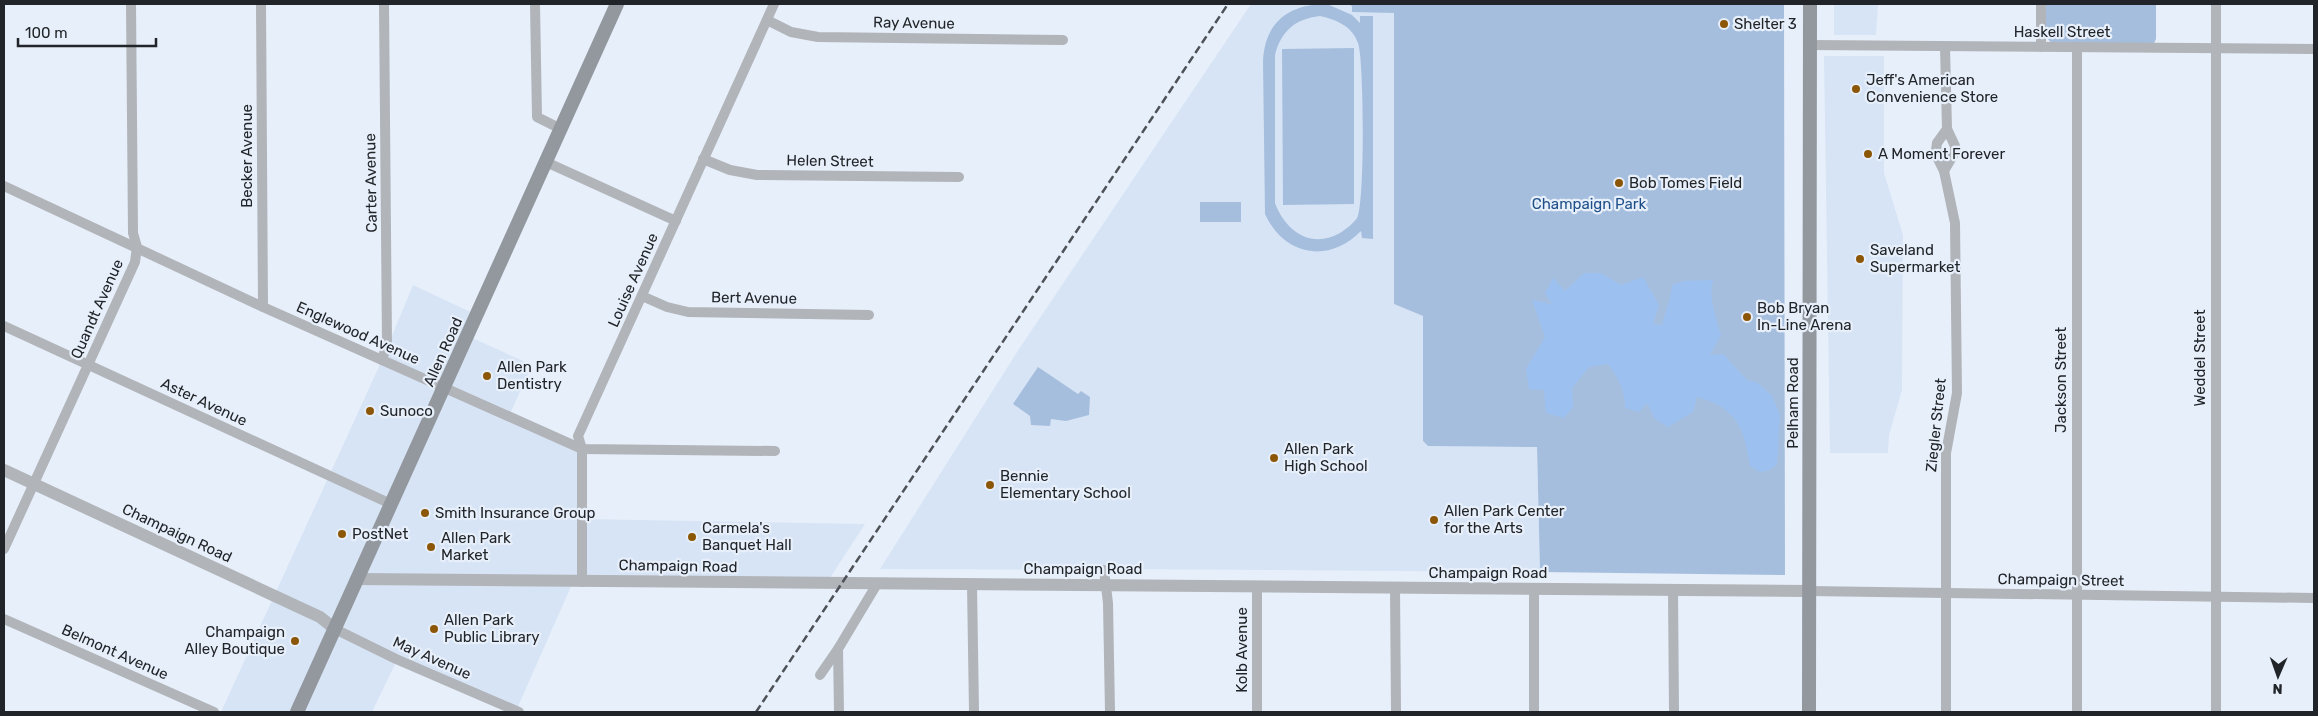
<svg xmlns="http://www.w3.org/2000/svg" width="2318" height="716" viewBox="0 0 2318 716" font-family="Rubik,sans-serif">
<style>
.built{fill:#d7e4f5}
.green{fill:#a6bedd;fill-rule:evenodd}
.forest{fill:#9cc1f1}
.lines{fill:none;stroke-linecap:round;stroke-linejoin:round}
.minor{stroke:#b1b4b9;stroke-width:10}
.tertiary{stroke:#b1b4b9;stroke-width:12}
.secondary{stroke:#93989e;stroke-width:14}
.rail{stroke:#4e5258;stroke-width:2.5;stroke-dasharray:8 4;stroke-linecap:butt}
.poi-dot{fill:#8c5607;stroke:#e7effa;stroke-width:2}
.labels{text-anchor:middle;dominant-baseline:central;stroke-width:4.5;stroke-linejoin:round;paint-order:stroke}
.street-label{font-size:15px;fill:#212428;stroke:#e7effa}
.poi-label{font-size:15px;fill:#212428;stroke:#e7effa;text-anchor:start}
.park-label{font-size:15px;fill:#1f4f88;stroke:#e7effa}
</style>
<rect width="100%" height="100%" fill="#e7effa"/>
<!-- built -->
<g class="built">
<path d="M 1251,4 L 1348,4 L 1352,6 L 1352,12 L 1394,12 L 1394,304 L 1423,316 L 1423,441 L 1428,446 L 1537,447 L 1540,572 L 1115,569 L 1111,567 L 1111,570 L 880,569 L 1019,349 Z"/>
<path d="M 1834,4 L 1878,4 L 1876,35 L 1834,35 Z"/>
<path d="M 1824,56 L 1884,56 L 1884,173 L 1903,235 L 1902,390 L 1889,435 L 1888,453 L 1830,453 Z"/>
<path d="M 413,285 L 477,315 L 468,336 L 532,365 L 509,416 L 582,449 L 582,519 L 865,524 L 826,584 L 573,582 L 516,711 L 397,660 L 372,712 L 221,712 L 382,360 Z"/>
</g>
<!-- green -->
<g class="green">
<path d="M 1327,4 L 1352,15 L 1360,23 L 1360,16 L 1373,16 L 1373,239 L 1362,238 L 1361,231 C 1329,264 1284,256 1265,214 L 1263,61 C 1265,21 1290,4 1327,4 ZM 1320,16 C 1337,20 1352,26 1358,43 C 1364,59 1365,205 1357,218 C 1353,224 1346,229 1340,233 C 1311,249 1286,232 1275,203 L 1275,55 C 1281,31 1295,19 1320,16 Z"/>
<path d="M 1348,4 L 1784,4 L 1785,575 L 1540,572 L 1537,447 L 1428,446 L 1423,441 L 1423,316 L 1394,304 L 1394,13 L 1352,12 L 1352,6 Z"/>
<path d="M 2045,4 L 2156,4 L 2156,39 L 2154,43 L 2052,43 C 2041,35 2045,16 2045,4 Z"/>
<path d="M 1354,48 L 1354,204 L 1283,205 L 1282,49 Z"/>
<rect x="1200" y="202" width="41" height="20"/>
<path d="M 1038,367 L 1078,394 L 1081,391 L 1090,397 L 1089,415 L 1066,421 L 1051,419 L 1050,426 L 1031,425 L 1030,416 L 1013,404 Z"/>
</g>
<!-- forest -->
<path class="forest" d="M 1584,273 L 1601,273 L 1621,285 L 1643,277 L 1659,305 L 1653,324 L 1662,325 C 1665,312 1671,299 1672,285 L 1684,281 L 1713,280 C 1708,297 1716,318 1721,335 L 1710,355 L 1723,354 L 1747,380 L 1758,383 L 1772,396 L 1780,415 L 1777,464 L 1770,470 L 1760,472 L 1750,466 C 1744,428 1737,408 1697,397 L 1693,412 L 1668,427 L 1655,419 L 1647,403 L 1639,412 L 1625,408 C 1625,390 1619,379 1608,364 L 1589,367 L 1572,388 L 1573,407 L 1564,418 L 1546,413 L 1544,390 L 1529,389 L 1526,369 L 1545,337 L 1532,300 L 1552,304 L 1545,293 L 1553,278 L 1565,291 Z"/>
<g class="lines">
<!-- minor -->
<g class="minor">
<path d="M 261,4 L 263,307"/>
<path d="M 535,4 L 537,117 L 561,129"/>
<path d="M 2041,4 L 2041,47"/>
<path d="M 2216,4 L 2216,712"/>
<path d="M 767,20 L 791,32 L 818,37 L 1063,40"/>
<path d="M 1810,45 L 2314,49"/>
<path d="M 2077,47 L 2077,712"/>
<path d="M 703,159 L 730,170 L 757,175 L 959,177"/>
<path d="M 546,162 L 676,221"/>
<path d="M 1944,171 L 1955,152 L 1955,146 L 1947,129 L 1945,47"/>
<path d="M 4,186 L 263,307 L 582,449 L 775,451"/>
<path d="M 642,296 L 667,307 L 688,312 L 869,315"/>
<path d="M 4,326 L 391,504"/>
<path d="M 382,360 L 387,344 L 384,4"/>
<path d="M 4,549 L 135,262 L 137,247 L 133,233 L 131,4"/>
<path d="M 1104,570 L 1108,603 L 1110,712"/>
<path d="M 582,582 L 582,449 L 578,436 L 774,4"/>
<path d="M 972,585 L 974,712"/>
<path d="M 1257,587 L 1257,712"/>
<path d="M 1395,588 L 1396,712"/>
<path d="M 1534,590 L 1534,712"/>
<path d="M 1673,590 L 1674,712"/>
<path d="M 1808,591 L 2314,598"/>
<path d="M 4,619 L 214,712"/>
<path d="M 335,629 L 396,659 L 519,712"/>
<path d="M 820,675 L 838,649"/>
<path d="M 839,712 L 838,649 L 877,584"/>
<path d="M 1946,712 L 1946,453 L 1957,393 L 1955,223 L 1944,171 L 1937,157 L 1936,150 L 1937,143 L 1947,129"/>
</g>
<!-- tertiary -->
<g class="tertiary">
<path d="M 4,470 L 320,617 L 335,629"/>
<path d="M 357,579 L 1808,591"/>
</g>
<!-- secondary -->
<g class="secondary">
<path d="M 297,712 L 617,4"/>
<path d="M 1809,712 L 1810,4"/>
</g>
<!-- rail -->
<path class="rail" d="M 756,712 L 1228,4"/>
</g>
<!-- markers -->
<g class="poi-dot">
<circle cx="1724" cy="24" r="5"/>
<circle cx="1856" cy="89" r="5"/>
<circle cx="1868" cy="154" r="5"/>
<circle cx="1619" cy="183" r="5"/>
<circle cx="1860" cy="259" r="5"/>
<circle cx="1747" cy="317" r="5"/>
<circle cx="487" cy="376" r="5"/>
<circle cx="370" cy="411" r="5"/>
<circle cx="1274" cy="458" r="5"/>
<circle cx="990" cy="485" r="5"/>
<circle cx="425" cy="513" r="5"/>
<circle cx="1434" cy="520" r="5"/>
<circle cx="342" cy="534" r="5"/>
<circle cx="692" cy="537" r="5"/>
<circle cx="431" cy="547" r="5"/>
<circle cx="434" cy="629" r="5"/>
<circle cx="295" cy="641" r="5"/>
</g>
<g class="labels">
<!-- street labels -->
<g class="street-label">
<text transform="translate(914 23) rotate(1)">Ray Avenue</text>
<text x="2062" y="32">Haskell Street</text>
<text transform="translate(247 156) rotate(-90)">Becker Avenue</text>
<text transform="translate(830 161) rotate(1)">Helen Street</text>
<text transform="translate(371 183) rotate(-91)">Carter Avenue</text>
<text transform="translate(633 280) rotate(-66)">Louise Avenue</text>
<text transform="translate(754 298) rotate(1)">Bert Avenue</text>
<text transform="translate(97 309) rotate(-66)">Quandt Avenue</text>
<text transform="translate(358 333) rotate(24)">Englewood Avenue</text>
<text transform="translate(443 352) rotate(-66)">Allen Road</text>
<text transform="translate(2200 358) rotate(-90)">Weddel Street</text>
<text transform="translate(2061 380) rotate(-90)">Jackson Street</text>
<text transform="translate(204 402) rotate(25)">Aster Avenue</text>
<text transform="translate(1793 403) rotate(-90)">Pelham Road</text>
<text transform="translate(1936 425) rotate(-84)">Ziegler Street</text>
<text transform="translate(177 533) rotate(25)">Champaign Road</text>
<text transform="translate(678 566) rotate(1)">Champaign Road</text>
<text x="1083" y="569">Champaign Road</text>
<text x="1488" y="573">Champaign Road</text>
<text transform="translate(2061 580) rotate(1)">Champaign Street</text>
<text transform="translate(1242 650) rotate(-90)">Kolb Avenue</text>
<text transform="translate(115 652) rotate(24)">Belmont Avenue</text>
<text transform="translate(432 658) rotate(24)">May Avenue</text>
</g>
<!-- poi labels -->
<g class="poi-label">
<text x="1734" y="24">Shelter 3</text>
<text x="1866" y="80">Jeff's American<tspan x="1866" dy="17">Convenience Store</tspan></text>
<text x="1878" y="154">A Moment Forever</text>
<text x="1629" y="183">Bob Tomes Field</text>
<text x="1870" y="250">Saveland<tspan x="1870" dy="17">Supermarket</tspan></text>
<text x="1757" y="308">Bob Bryan<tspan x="1757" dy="17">In-Line Arena</tspan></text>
<text x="497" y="367">Allen Park<tspan x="497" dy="17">Dentistry</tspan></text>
<text x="380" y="411">Sunoco</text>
<text x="1284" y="449">Allen Park<tspan x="1284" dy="17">High School</tspan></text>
<text x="1000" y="476">Bennie<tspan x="1000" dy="17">Elementary School</tspan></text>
<text x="1444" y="511">Allen Park Center<tspan x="1444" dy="17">for the Arts</tspan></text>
<text x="435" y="513">Smith Insurance Group</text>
<text x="702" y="528">Carmela's<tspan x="702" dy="17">Banquet Hall</tspan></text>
<text x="352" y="534">PostNet</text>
<text x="441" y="538">Allen Park<tspan x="441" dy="17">Market</tspan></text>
<text x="444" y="620">Allen Park<tspan x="444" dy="17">Public Library</tspan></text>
<text x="285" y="632" text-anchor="end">Champaign<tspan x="285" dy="17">Alley Boutique</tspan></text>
</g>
<!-- park labels -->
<g class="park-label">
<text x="1589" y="204">Champaign Park</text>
</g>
</g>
<!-- border -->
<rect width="2318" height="716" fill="none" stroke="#212428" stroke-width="10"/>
<!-- north arrow -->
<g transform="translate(2278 676) rotate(182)" stroke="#e7effa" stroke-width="4" paint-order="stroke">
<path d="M0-4L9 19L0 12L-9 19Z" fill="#212428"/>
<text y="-8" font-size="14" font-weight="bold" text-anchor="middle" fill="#212428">N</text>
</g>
<!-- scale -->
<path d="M18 38v8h138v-8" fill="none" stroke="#212428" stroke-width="2.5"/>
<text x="25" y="38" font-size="15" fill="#212428" stroke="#e7effa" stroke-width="4" paint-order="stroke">100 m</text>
</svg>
